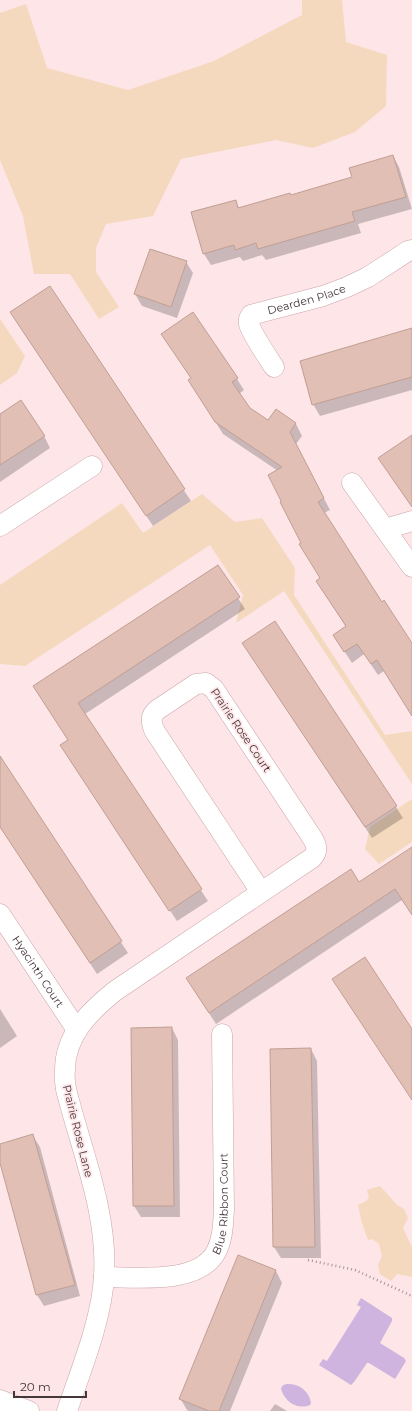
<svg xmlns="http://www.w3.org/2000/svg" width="412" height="1411" viewBox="0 0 412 1411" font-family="Montserrat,sans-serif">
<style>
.green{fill:#f5d9be}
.water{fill:#ceb4de}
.shadow{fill:#0003}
.building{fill:#e2bfb4;stroke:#c09f93}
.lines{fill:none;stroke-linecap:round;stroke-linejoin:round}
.street-casing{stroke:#c9a5a9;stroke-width:21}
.path{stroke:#a69395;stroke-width:2.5;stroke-dasharray:1 3;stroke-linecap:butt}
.street{stroke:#fff;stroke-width:20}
.labels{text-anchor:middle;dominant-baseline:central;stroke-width:3.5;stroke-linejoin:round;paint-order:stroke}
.street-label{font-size:11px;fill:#463739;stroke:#fde5e8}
</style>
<rect width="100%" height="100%" fill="#fde5e8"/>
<!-- green -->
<g class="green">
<path d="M 302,0 L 342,0 L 346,42 L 387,55 L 386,106 L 355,132 L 313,148 L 276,140 L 181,159 L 153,216 L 106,224 L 96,248 L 96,272 L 119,307 L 99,319 L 70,274 L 34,274 L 23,216 L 0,160 L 0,13 L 26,4 L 47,68 L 128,90 L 214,61 L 302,15 Z"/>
<path d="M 0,319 L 25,356 L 17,373 L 0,385 Z"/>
<path d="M 202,494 L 235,522 L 262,518 L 295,568 L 294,595 L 385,735 L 412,731 L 412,784 L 284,591 L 236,623 L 243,595 L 210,545 L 25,666 L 0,664 L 0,585 L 122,503 L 143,533 Z"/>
<path d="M 412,799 L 412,842 L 379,864 L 365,849 L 370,827 Z"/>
<path d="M 380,1186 L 397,1205 L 404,1209 L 408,1218 L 403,1228 L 412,1247 L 412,1277 L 397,1274 L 391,1281 L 380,1274 L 378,1265 L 382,1256 L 379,1244 L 372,1239 L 368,1240 L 362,1223 L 358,1205 L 366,1201 L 369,1198 L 367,1190 Z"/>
</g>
<!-- water -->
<g class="water">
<path d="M 361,1298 L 392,1318 L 392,1321 L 380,1343 L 404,1358 L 406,1361 L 395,1379 L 369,1363 L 367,1363 L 354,1382 L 351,1385 L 319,1365 L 323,1359 L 327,1361 L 361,1307 L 357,1305 Z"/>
<path d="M 286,1384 C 298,1383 309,1390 311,1403 L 310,1405 C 297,1410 285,1402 281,1389 L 282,1386 Z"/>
</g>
<!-- shadow -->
<g class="shadow">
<path d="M 393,156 L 399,167 L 412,209 L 358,224 L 361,233 L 266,260 L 262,255 L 243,261 L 240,257 L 211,265 L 204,254 L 192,213 L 235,201 L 240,209 L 291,196 L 353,178 Z"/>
<path d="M 186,262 L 193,273 L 177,318 L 142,306 L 135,294 Z"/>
<path d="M 50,287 L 191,501 L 153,526 L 18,324 Z"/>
<path d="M 192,314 L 237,379 L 244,390 L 239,394 L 249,409 L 268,422 L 276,410 L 296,424 L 302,436 L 296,444 L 330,510 L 324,513 L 382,603 L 412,646 L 412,716 L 384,671 L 378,675 L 364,654 L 352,663 L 341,646 L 346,627 L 317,581 L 321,578 L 302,543 L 283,501 L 278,471 L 223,434 L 189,380 L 192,379 Z"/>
<path d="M 412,329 L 412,390 L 320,416 L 313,404 Z"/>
<path d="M 0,414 L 44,436 L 50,448 L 0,482 Z"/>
<path d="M 218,566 L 245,609 L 85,714 L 208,901 L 177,921 L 68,757 L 69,740 L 41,698 Z"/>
<path d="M 250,654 L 396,807 L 403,818 L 372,838 Z"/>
<path d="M 0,758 L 128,953 L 97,974 L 0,826 Z"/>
<path d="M 412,848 L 412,915 L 402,900 L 216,1024 L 194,990 Z"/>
<path d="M 0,1009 L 17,1036 L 0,1048 Z"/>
<path d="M 172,1028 L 178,1040 L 180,1217 L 141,1217 L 134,1206 Z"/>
<path d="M 311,1049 L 317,1061 L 321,1258 L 281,1258 L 274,1247 Z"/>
<path d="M 33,1136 L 40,1147 L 80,1296 L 44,1306 L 37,1295 L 0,1158 L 0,1145 Z"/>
<path d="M 239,1256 L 276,1271 L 282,1283 L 230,1411 L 189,1411 L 187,1410 L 180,1398 Z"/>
<path d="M 275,1404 L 287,1411 L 270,1411 Z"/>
</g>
<!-- building -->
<g class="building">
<path d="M 393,155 L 406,197 L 352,212 L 355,221 L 258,249 L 256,243 L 235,250 L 234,245 L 203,254 L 191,212 L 236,200 L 238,208 L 290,193 L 291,195 L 352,177 L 349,168 Z"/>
<path d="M 150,249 L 187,261 L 171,307 L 134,294 Z"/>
<path d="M 50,286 L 185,489 L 146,516 L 10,312 Z"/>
<path d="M 193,312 L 238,378 L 232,382 L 250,408 L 268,420 L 276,409 L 296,423 L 290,432 L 324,498 L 318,502 L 382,602 L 384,600 L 412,643 L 412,716 L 377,660 L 371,664 L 357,644 L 344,652 L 333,635 L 346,626 L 316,581 L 320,578 L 299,544 L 301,543 L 280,502 L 281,501 L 268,475 L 282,467 L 215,422 L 188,380 L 191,378 L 161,334 Z"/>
<path d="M 412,328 L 412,377 L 312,405 L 300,361 Z"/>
<path d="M 21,400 L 45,436 L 0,465 L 0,414 Z"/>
<path d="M 412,435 L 412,507 L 378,458 Z"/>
<path d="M 218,565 L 240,597 L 78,703 L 202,889 L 169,911 L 60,745 L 68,740 L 33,686 Z"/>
<path d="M 275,621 L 397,806 L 365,827 L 242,643 Z"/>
<path d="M 0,756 L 122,941 L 90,963 L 0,827 Z"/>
<path d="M 412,847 L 412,915 L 395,889 L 209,1013 L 186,978 L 351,869 L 359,882 Z"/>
<path d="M 365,957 L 412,1029 L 412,1100 L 332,979 Z"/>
<path d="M 172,1027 L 174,1206 L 133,1206 L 131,1028 Z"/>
<path d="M 311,1048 L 315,1247 L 273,1247 L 270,1049 Z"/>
<path d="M 33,1134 L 75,1285 L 36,1295 L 0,1163 L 0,1144 Z"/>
<path d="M 238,1255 L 276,1270 L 219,1411 L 209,1411 L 179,1399 Z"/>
</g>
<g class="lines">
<!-- street casing -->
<g class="street-casing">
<g id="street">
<path id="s1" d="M 274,367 C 267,356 253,336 249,324 C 248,320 249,318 251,315 L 323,296 L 347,287 L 368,277 L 408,251 L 412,250"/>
<path d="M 352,483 L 412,567"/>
<path d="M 0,526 L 92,466"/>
<path d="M 385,529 L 412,521"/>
<path id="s2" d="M 0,914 L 77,1030"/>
<path id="s3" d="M 104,1277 C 137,1277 198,1285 216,1252 C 223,1239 223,1224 224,1210 L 222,1034"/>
<path d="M 0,1400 L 29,1411"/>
<path d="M 67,1411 C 81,1370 102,1319 104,1276 C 108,1212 81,1150 66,1089 C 65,1083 64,1076 65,1070 C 65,1035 90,1011 115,991 L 312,858 C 318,852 317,846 313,839 L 214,689 L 206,683 L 196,684 L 157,710 C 150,716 151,721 154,730 L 261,892"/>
</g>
</g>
<!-- path -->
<path class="path" d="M 308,1260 L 355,1270 L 412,1296"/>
<!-- street -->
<use href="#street" class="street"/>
</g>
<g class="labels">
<!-- street labels -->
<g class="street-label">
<text stroke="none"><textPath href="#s1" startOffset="117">Dearden Place</textPath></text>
<text transform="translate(241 730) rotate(56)">Prairie Rose Court</text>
<text stroke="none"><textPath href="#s2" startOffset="69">Hyacinth Court</textPath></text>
<text transform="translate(78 1131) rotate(76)">Prairie Rose Lane</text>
<text stroke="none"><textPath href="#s3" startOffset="169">Blue Ribbon Court</textPath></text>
</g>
</g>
<!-- scale -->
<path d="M14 1391v6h72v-6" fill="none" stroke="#463739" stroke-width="2"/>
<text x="20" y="1391" font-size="12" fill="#463739" stroke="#fde5e8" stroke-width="3" paint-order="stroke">20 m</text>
</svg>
